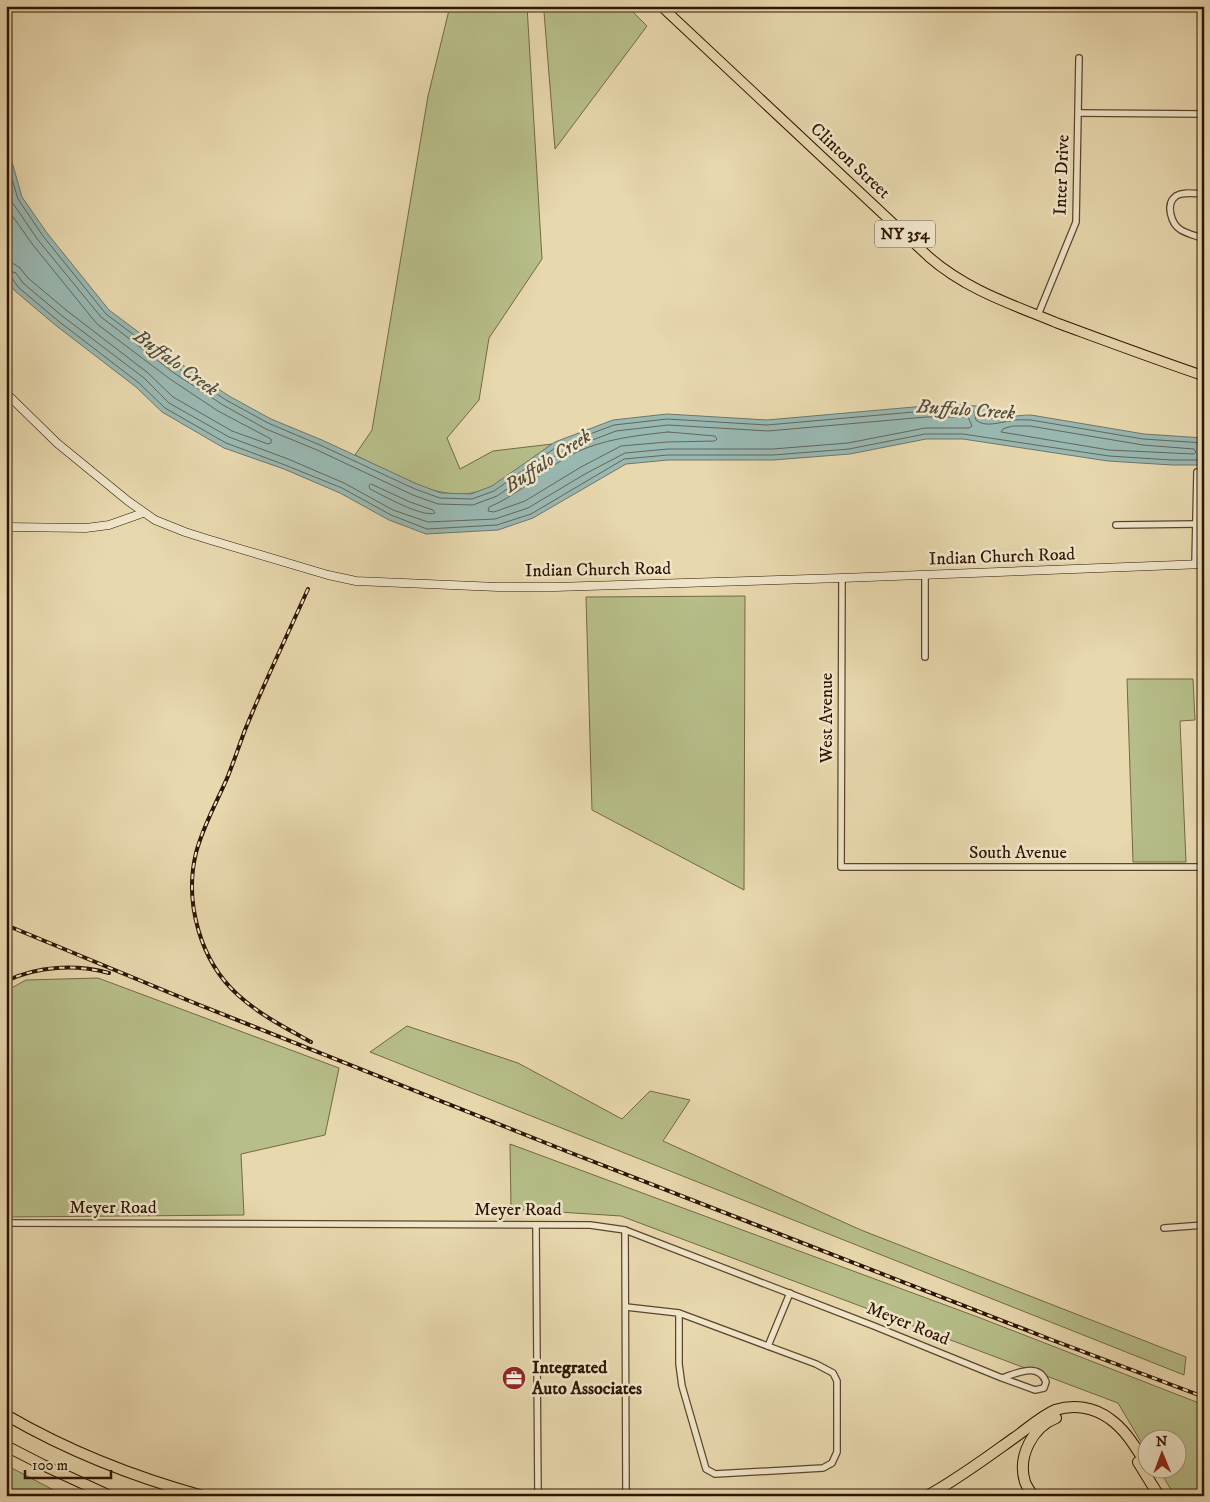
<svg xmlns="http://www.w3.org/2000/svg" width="1210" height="1502" viewBox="0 0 1210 1502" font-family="'IM FELL DW Pica',serif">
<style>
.green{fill:#b7be89;stroke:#726944}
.water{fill:#99b8b2;stroke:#6e766b}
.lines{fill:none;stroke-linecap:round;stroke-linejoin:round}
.shore{stroke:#646659;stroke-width:1}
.street-casing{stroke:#5c452c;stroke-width:8}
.secondary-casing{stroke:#2e1400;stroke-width:9}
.primary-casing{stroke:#2e1400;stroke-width:11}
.highway-casing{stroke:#2e1400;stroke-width:12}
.street{stroke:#f0e6ca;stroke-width:5.5}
.secondary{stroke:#f0e6ca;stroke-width:8}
.primary{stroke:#e8d8ae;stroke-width:9}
.highway{stroke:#e8d8ae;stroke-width:10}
.rail-casing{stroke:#2e1400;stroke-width:4}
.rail{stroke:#f0e6ca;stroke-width:2;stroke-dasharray:5.5;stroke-linecap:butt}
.labels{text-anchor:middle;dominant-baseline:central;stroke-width:5;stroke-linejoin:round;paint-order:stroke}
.shield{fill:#f0e6ca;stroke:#68533d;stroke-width:1}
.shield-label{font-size:16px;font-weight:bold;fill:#2e1400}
.street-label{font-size:18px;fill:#2e1400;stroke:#f0e6ca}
.poi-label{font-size:18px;font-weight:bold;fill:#2e1400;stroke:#f0e6ca;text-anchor:start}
.water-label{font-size:19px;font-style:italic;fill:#534d3e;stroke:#f0e6ca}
</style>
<rect width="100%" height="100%" fill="#e8d8ae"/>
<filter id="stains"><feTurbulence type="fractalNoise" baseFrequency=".004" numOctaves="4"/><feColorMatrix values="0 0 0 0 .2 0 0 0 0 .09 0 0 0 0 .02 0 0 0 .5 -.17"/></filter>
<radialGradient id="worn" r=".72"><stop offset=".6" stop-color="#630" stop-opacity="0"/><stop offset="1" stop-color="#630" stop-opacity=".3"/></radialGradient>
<!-- green -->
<g class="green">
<path d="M 450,6 L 527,6 L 542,259 L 489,338 L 479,400 L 447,438 L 460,469 L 493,451 L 552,444 C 534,457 511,476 492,486 C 447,510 396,474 355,455 L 372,430 L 428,96 Z"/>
<path d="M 549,6 L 627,6 L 647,26 L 555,149 L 544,12 Z"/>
<path d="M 745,596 L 744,890 L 592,810 L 586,597 Z"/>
<path d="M 1127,679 L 1193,679 L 1195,720 L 1180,721 L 1186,862 L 1133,862 Z"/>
<path d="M 98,978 L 339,1068 L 325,1135 L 241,1154 L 244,1215 L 6,1217 L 6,991 L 26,980 Z"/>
<path d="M 407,1026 L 518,1063 L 622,1119 L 650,1091 L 690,1100 L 663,1141 L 861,1230 L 1186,1357 L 1184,1375 L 370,1052 Z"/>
<path d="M 510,1144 L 983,1319 L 1204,1405 L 1204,1496 L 1175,1496 L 1159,1470 L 1178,1470 L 1178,1440 L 1148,1440 L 1147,1452 L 1118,1403 L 621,1216 L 511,1209 Z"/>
<path d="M 6,1465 L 65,1496 L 6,1496 Z"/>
</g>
<!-- water -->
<path class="water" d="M 6,126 L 10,155 L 22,197 L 47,233 L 109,310 L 181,364 L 229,396 L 271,419 L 322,440 L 417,484 L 441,493 L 471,494 L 492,486 L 555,442 L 613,420 L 667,414 L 767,420 L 925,406 L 962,405 L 990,407 L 997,411 L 980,413 L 981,418 C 997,420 1014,415 1031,415 L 1144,434 L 1204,438 L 1204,465 L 1172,465 L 1108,461 L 963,439 L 926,439 L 850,454 L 773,460 L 668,460 L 626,464 L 533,518 L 498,530 L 426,534 L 389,520 L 340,493 L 284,469 L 224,448 L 162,412 L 136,387 L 54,324 L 14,290 L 6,279 Z"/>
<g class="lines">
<!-- shore -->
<g class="shore">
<path d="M 6,158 L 18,199 L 43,236 L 106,314 L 178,368 L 226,400 L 268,423 L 320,445 L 415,489 L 440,498 L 472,499 L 494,491 L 558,446 L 614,425 L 667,419 L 767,425 L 925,411 L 962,410 L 974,411 L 976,420 C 985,428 1000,422 1010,421 C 1017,419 1024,420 1031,420 L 1143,439 L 1204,443"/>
<path d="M 6,182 L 12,202 L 38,240 L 101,317 L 174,373 L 223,405 L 266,429 L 317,450 L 413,495 L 438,504 L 473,505 L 497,496 L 561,452 L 616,431 L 668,425 L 768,431 L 926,417 L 968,417 L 972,426 L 969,428 L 925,428 L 848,443 L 773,449 L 668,449 L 625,453 L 585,474 L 528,508 L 495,519 L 428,522 L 393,510 L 344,483 L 288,459 L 229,437 L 169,403 L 144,378 L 61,315 L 23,283 L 16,273 L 6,270"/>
<path d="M 6,207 L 33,245 L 97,324 L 170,379 L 218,411 L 271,439 L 271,443 L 268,444 L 232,431 L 173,397 L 148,373 L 66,310 L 28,278 L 20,268 L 14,264 L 6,263"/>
<path d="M 6,277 L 12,278 L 18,287 L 57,320 L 139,383 L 165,408 L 226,443 L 285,465 L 342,488 L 391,515 L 427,529 L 497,525 L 531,514 L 624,459 L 668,455 L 773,455 L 849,449 L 925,434 L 963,434 L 1109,456 L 1172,460 L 1204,460"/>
<path d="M 1013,426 L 1030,426 L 1143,445 L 1194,449 L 1196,452 L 1194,454 L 1109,450 L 1001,432 L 1003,429 Z"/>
<path d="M 668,432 L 715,436 L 717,439 L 715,441 L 667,442 L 621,446 L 581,467 L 525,501 L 494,512 L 488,511 L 489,507 C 517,496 538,474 564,459 C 595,440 632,436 668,432 Z"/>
<path d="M 371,484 L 410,502 L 433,510 L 435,513 C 423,518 382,495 370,489 L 369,486 Z"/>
</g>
<!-- street casing -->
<g class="street-casing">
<g id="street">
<path d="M 1079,113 L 1204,114"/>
<path d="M 1204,194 C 1195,194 1184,191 1176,196 C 1165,204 1171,224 1181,230 C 1188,234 1197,236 1204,239"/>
<path d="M 1038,315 L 1076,222 L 1079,58"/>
<path d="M 1116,525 L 1196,524"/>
<path d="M 1195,564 L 1197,472"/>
<path d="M 842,578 L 841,867 L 1204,867"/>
<path d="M 925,657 L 925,575"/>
<path d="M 6,1223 L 590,1225 L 625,1230 L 874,1326 L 1002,1378 L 1035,1390 L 1044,1388 L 1046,1382 C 1039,1362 1017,1373 1002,1378"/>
<path d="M 536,1225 L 538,1496"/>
<path d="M 1164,1228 L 1204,1225"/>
<path d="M 625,1230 L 626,1496"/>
<path d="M 626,1307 L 679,1313 L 816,1364 L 833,1373 L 837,1381 L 837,1452 L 832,1463 L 823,1468 L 715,1474 L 706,1469 L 682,1386 L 679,1364 L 679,1313"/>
<path d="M 768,1346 L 790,1293"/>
</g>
</g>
<!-- secondary casing -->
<g class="secondary-casing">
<g id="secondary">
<path d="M 6,393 L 57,443 L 128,501 L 155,520 L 185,532 L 207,539 L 328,575 L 356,581 L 498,587 L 555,587 L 842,578 L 1204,564"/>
<path d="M 6,527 L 86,528 L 109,525 L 143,513"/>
</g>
</g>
<!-- primary casing -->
<g class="primary-casing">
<path id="primary" d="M 661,6 L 929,257 C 967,290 1011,304 1057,323 C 1106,341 1154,359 1204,376"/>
</g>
<!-- highway casing -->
<g class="highway-casing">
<g id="highway">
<path d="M 6,1415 C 68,1451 134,1477 203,1496"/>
<path d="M 6,1446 L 43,1465 L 110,1496"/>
<path d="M 1138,1462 L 1159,1496"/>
<path d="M 927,1496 C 958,1479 986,1458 1014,1438 C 1027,1429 1041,1416 1055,1410 C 1074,1404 1094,1407 1110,1419 C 1127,1431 1137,1450 1148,1467"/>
<path d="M 1033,1496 C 1030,1491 1027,1487 1025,1482 C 1017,1456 1033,1427 1056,1418"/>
</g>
</g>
<!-- street -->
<use href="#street" class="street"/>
<!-- secondary -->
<use href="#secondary" class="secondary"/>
<!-- primary -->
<use href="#primary" class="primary"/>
<!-- highway -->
<use href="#highway" class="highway"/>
<!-- rail casing -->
<g class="rail-casing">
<g id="rail">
<path d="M 308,589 C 287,636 264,683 245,730 C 239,746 234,761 228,776 C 217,802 203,826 196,853 C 184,902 200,961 238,995 C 260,1015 286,1028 311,1042"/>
<path d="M 6,925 L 192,1002 L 566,1151 L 1052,1340 L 1204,1397"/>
<path d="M 6,981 C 38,966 75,964 109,973"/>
</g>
</g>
<!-- rail -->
<use href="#rail" class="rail"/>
</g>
<!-- icons -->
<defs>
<g id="office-disc" transform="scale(1.25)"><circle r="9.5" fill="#8f2418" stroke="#f0e6ca"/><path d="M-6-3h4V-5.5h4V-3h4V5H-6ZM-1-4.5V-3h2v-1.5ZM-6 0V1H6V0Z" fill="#fff"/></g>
</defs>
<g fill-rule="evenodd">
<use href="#office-disc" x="514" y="1378"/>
</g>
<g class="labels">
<!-- shield labels -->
<rect class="shield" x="875" y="220.5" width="60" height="27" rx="4"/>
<g class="shield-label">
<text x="905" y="234">NY 354</text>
</g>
<!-- street labels -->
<g class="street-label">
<text transform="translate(850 161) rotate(43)">Clinton Street</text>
<text transform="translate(1062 175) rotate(-88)">Inter Drive</text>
<text transform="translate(1002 557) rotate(-2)">Indian Church Road</text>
<text transform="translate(598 570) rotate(-1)">Indian Church Road</text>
<text transform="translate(827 718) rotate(-90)">West Avenue</text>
<text x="1018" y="853">South Avenue</text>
<text x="113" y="1208">Meyer Road</text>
<text x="518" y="1210">Meyer Road</text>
<text transform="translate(908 1324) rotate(22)">Meyer Road</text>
</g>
<!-- poi labels -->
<g class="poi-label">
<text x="532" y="1368">Integrated<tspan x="532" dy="21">Auto Associates</tspan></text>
</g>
<!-- water labels -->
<g class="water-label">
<text transform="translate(176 363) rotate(36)">Buffalo Creek</text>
<text transform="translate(966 410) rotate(4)">Buffalo Creek</text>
<text transform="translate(548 461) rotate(-33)">Buffalo Creek</text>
</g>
</g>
<!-- margin -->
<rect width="1210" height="1502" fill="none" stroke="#e8d8ae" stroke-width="25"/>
<rect x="8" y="8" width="1195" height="1487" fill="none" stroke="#2e1400" stroke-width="2.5"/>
<rect x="12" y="12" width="1185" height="1477" fill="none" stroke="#2e1400"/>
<!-- north arrow -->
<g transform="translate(1162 1454) rotate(359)"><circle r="24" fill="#f0e6ca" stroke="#a29279"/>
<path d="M0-4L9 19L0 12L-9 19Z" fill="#8f2418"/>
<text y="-8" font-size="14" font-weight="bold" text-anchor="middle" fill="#2e1400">N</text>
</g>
<!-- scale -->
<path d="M25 1470v8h86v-8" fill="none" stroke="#2e1400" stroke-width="2.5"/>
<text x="32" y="1470" font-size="15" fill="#2e1400" stroke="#f0e6ca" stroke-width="4" paint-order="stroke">100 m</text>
<rect width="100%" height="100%" filter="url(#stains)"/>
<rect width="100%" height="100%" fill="url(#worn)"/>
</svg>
